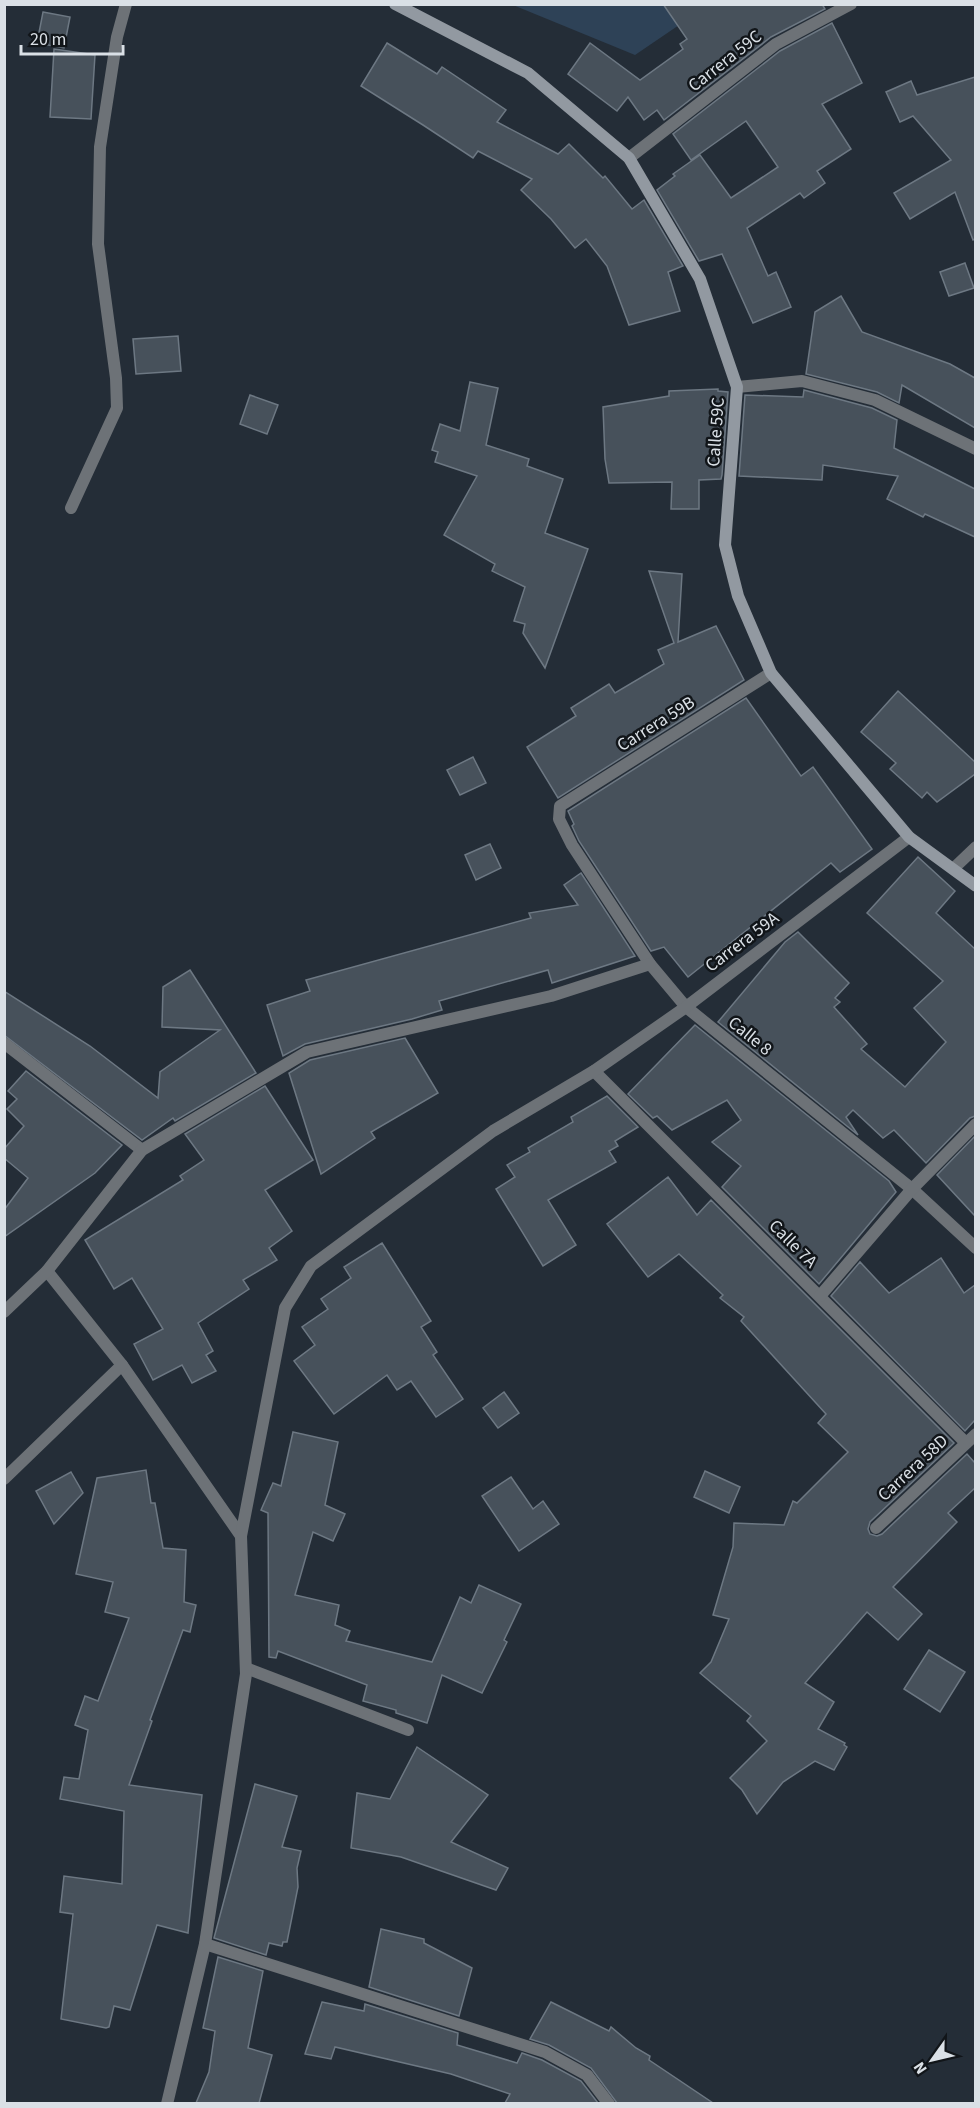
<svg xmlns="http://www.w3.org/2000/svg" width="980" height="2108" viewBox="0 0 980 2108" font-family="'Source Sans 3',sans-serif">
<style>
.green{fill:#2e4257}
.building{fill:#47515b;stroke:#6d7883;stroke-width:1.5}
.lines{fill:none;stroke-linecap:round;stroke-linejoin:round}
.street{stroke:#6d7277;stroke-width:12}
.secondary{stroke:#9299a1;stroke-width:12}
.labels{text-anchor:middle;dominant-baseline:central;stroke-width:5;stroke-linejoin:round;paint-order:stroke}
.street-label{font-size:18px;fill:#dae0e6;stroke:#111519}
</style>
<rect width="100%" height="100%" fill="#242d37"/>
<!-- green -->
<path class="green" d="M 710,4 L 635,55 L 513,5 Z"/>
<!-- building -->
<g class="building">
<path d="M 663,4 L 822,4 L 825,9 L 771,37 L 664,120 L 657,110 L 644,120 L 628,97 L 617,111 L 568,74 L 590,43 L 640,80 L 683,49 L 680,44 L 687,39 Z"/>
<path d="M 43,12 L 70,17 L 64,48 L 37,43 Z"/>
<path d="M 832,23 L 862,83 L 822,104 L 851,149 L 817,171 L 825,183 L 804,198 L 800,193 L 747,228 L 768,276 L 776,272 L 791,307 L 753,323 L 722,254 L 699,261 L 657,190 L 675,176 L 673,174 L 700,155 L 731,198 L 778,167 L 746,121 L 691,160 L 673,134 L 780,51 Z"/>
<path d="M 387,43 L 437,74 L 442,67 L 506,110 L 497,122 L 558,154 L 569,144 L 603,178 L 605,176 L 632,209 L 644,200 L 683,266 L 668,272 L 680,311 L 629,325 L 607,266 L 586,239 L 575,248 L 551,219 L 521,190 L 532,179 L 478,151 L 473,158 L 423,125 L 361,86 Z"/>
<path d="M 54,49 L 95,55 L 91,119 L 50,117 Z"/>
<path d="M 975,77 L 975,239 L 973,240 L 955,192 L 910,219 L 894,193 L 951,160 L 913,116 L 900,122 L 886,92 L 911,81 L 917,95 Z"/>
<path d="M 965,263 L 974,288 L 949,296 L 940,272 Z"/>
<path d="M 841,296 L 862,332 L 950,364 L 975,378 L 975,428 L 902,385 L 899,403 L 877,392 L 806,374 L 815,312 Z"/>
<path d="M 178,336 L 181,371 L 136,374 L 133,339 Z"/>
<path d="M 470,382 L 498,388 L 486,445 L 529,459 L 527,466 L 563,479 L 545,533 L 588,549 L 545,668 L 523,633 L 525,624 L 514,621 L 525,587 L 492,571 L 495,564 L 444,535 L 477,476 L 435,462 L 438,452 L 432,450 L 440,424 L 460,431 Z"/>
<path d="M 718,389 L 718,391 L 728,392 L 722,475 L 721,479 L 699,480 L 699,509 L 671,509 L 672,482 L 609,483 L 605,459 L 603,407 L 669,396 L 669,391 Z"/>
<path d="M 804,390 L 872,408 L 897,420 L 894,448 L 975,489 L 975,537 L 925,514 L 923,517 L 887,499 L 898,476 L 823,465 L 822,480 L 739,476 L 745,395 L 803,397 Z"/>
<path d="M 250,395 L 278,405 L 267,434 L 240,424 Z"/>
<path d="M 649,571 L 682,574 L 678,642 L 716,626 L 744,680 L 558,798 L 527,747 L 576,716 L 571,708 L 609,684 L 615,693 L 664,664 L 658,650 L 674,643 Z"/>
<path d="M 898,691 L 975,762 L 975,774 L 937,802 L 927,792 L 922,798 L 890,769 L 896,763 L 861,732 Z"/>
<path d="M 746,698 L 801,776 L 813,767 L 872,849 L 840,872 L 831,863 L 688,977 L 664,947 L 651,951 L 579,841 L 572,826 L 574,824 L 568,811 Z"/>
<path d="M 473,757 L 486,783 L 460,795 L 447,770 Z"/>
<path d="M 490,844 L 501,868 L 476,880 L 465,855 Z"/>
<path d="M 918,857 L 955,891 L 936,913 L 975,949 L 975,1116 L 970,1118 L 926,1163 L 894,1130 L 883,1138 L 853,1110 L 846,1117 L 858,1135 L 718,1022 L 785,942 L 798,932 L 849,983 L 835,998 L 840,1002 L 834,1007 L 867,1044 L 861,1049 L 905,1087 L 946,1042 L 914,1008 L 943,981 L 867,913 Z"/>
<path d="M 581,873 L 635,956 L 552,983 L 548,970 L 439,1001 L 442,1010 L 412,1019 L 305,1044 L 283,1056 L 267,1005 L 310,991 L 306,980 L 531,918 L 529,913 L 578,905 L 564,885 Z"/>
<path d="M 190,970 L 256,1073 L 175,1121 L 173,1118 L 142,1140 L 4,1035 L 4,991 L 90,1046 L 158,1098 L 160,1072 L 220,1030 L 162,1027 L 163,987 Z"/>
<path d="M 695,1025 L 889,1181 L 896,1192 L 819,1284 L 722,1187 L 741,1166 L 712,1142 L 741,1120 L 727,1100 L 672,1130 L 657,1116 L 653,1118 L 628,1094 Z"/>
<path d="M 405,1038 L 438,1093 L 371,1132 L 375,1138 L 321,1174 L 289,1073 L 310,1060 Z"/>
<path d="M 26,1071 L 122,1145 L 95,1173 L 4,1237 L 4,1210 L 28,1178 L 4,1158 L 4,1149 L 24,1126 L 7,1109 L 17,1099 L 8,1091 Z"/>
<path d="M 265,1086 L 313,1160 L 265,1190 L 292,1231 L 269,1248 L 277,1260 L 243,1280 L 249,1289 L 198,1323 L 213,1351 L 206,1355 L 216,1371 L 192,1383 L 182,1365 L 153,1380 L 134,1344 L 163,1329 L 132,1278 L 114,1289 L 85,1240 L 183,1180 L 180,1176 L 204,1160 L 185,1134 Z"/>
<path d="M 607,1096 L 638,1127 L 615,1141 L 618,1146 L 609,1151 L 616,1162 L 548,1200 L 576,1245 L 543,1266 L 496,1189 L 515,1177 L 507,1165 L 530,1152 L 528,1148 L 573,1122 L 571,1117 Z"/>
<path d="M 975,1136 L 975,1216 L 937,1175 Z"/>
<path d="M 668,1177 L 697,1215 L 711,1200 L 954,1443 L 870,1522 L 868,1529 L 870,1534 L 877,1536 L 882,1534 L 967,1454 L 975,1463 L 975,1488 L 948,1513 L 957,1522 L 893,1587 L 922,1614 L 898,1640 L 867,1612 L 805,1683 L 834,1702 L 818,1729 L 845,1743 L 844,1745 L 847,1747 L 834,1770 L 815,1761 L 783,1782 L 757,1814 L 742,1790 L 730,1778 L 767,1741 L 747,1721 L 751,1716 L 700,1673 L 711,1662 L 729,1619 L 713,1615 L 733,1547 L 734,1523 L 784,1525 L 793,1501 L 797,1503 L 848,1452 L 818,1423 L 826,1414 L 741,1321 L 744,1317 L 720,1298 L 723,1295 L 679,1254 L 648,1277 L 607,1224 Z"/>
<path d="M 382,1243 L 431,1321 L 421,1327 L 437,1352 L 433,1355 L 463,1399 L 436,1417 L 411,1381 L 397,1390 L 387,1375 L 334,1414 L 294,1361 L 315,1345 L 302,1327 L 328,1309 L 321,1299 L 351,1278 L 344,1267 Z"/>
<path d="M 941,1258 L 964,1293 L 975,1285 L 975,1420 L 965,1431 L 831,1296 L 860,1262 L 889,1293 Z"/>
<path d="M 504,1392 L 519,1413 L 498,1428 L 483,1408 Z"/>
<path d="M 293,1432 L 338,1442 L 325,1505 L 345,1514 L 333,1541 L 313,1532 L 295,1595 L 339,1605 L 335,1625 L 350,1631 L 346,1641 L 432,1662 L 460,1597 L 471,1603 L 479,1585 L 521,1604 L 504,1640 L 507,1642 L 482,1693 L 442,1675 L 427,1723 L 396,1713 L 396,1710 L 363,1701 L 367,1685 L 278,1651 L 276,1658 L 269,1657 L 268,1513 L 261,1510 L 273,1483 L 281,1486 Z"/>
<path d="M 146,1470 L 151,1503 L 155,1503 L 163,1548 L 186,1550 L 184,1602 L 196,1605 L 190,1632 L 183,1630 L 150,1720 L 152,1721 L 129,1785 L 202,1795 L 188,1933 L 157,1925 L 130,2010 L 114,2006 L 109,2027 L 106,2028 L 61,2019 L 73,1914 L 60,1912 L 64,1876 L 122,1884 L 124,1811 L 60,1799 L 64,1777 L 79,1779 L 88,1730 L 75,1725 L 85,1696 L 98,1701 L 129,1618 L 105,1612 L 113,1582 L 76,1574 L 97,1478 Z"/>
<path d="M 705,1471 L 740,1487 L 729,1513 L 694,1497 Z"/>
<path d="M 71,1472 L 83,1493 L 54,1524 L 36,1491 Z"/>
<path d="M 511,1477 L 533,1509 L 543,1501 L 559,1524 L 519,1551 L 482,1496 Z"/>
<path d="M 929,1650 L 965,1672 L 940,1712 L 904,1689 Z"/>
<path d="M 417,1747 L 488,1795 L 451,1842 L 508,1868 L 496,1890 L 401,1857 L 351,1848 L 357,1793 L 390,1799 Z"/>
<path d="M 255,1784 L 297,1796 L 282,1847 L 301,1851 L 297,1868 L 298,1887 L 287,1942 L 283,1942 L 282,1946 L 269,1943 L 266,1955 L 214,1938 Z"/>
<path d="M 381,1929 L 424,1939 L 424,1943 L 472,1968 L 459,2016 L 369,1987 Z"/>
<path d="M 218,1957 L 263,1971 L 248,2048 L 272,2055 L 259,2103 L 196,2103 L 209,2072 L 215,2031 L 203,2028 Z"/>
<path d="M 322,2002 L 364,2011 L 365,2004 L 458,2033 L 457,2045 L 517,2063 L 522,2053 L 542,2060 L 581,2081 L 598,2103 L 505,2103 L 510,2094 L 451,2074 L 335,2047 L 331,2059 L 305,2054 Z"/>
<path d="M 551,2002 L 609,2031 L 611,2027 L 636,2048 L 650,2056 L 649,2060 L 713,2103 L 617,2103 L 591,2068 L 549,2045 L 530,2039 Z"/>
</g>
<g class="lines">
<!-- street -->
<g class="street">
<path d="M 629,158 L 776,44 L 851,4"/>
<path d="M 737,387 L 802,381 L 875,400 L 976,449"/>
<path d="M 71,508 L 117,408 L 116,378 L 98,244 L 100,147 L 117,37 L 126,4"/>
<path d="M 771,673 L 560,806 L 559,819 L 572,845 L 650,964 L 686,1007 L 912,1189 L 976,1248"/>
<path d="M 954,868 L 976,847"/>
<path d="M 4,1043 L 142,1150"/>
<path d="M 594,1071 L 966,1443"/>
<path d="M 47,1271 L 122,1365 L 241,1536"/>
<path d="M 820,1296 L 912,1189 L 976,1124"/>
<path d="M 4,1312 L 47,1271 L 142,1150 L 307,1052 L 551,996 L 650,964"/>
<path d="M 4,1479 L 122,1365"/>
<path d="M 876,1528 L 976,1434"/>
<path d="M 246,1668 L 408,1730"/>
<path d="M 205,1944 L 545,2052 L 587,2075 L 609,2104"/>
<path d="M 167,2104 L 205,1944 L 246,1674 L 241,1536 L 285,1308 L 311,1266 L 493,1131 L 594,1071 L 686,1007 L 909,837"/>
</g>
<!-- secondary -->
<path class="secondary" d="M 395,4 L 528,73 L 629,158 L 700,279 L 737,387 L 725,545 L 738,596 L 771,673 L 909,837 L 976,886"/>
</g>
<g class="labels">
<!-- street labels -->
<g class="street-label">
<text transform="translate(725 61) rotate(-38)">Carrera 59C</text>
<text transform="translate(716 432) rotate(-86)">Calle 59C</text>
<text transform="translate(656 724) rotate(-32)">Carrera 59B</text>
<text transform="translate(742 942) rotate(-37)">Carrera 59A</text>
<text transform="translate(750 1036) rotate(39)">Calle 8</text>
<text transform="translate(793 1244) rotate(45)">Calle 7A</text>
<text transform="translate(913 1468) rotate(-43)">Carrera 58D</text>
</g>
</g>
<!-- border -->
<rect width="980" height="2108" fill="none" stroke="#dae0e6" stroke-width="12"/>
<!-- north arrow -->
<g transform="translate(932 2060) rotate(236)" stroke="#111519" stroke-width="4.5" paint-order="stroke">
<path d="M0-4.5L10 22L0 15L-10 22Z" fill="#dae0e6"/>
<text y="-9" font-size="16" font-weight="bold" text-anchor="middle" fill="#dae0e6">N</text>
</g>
<!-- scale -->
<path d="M21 45v9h102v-9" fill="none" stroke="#dae0e6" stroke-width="3"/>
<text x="30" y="45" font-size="18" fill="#dae0e6" stroke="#111519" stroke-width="4.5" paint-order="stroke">20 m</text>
</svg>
